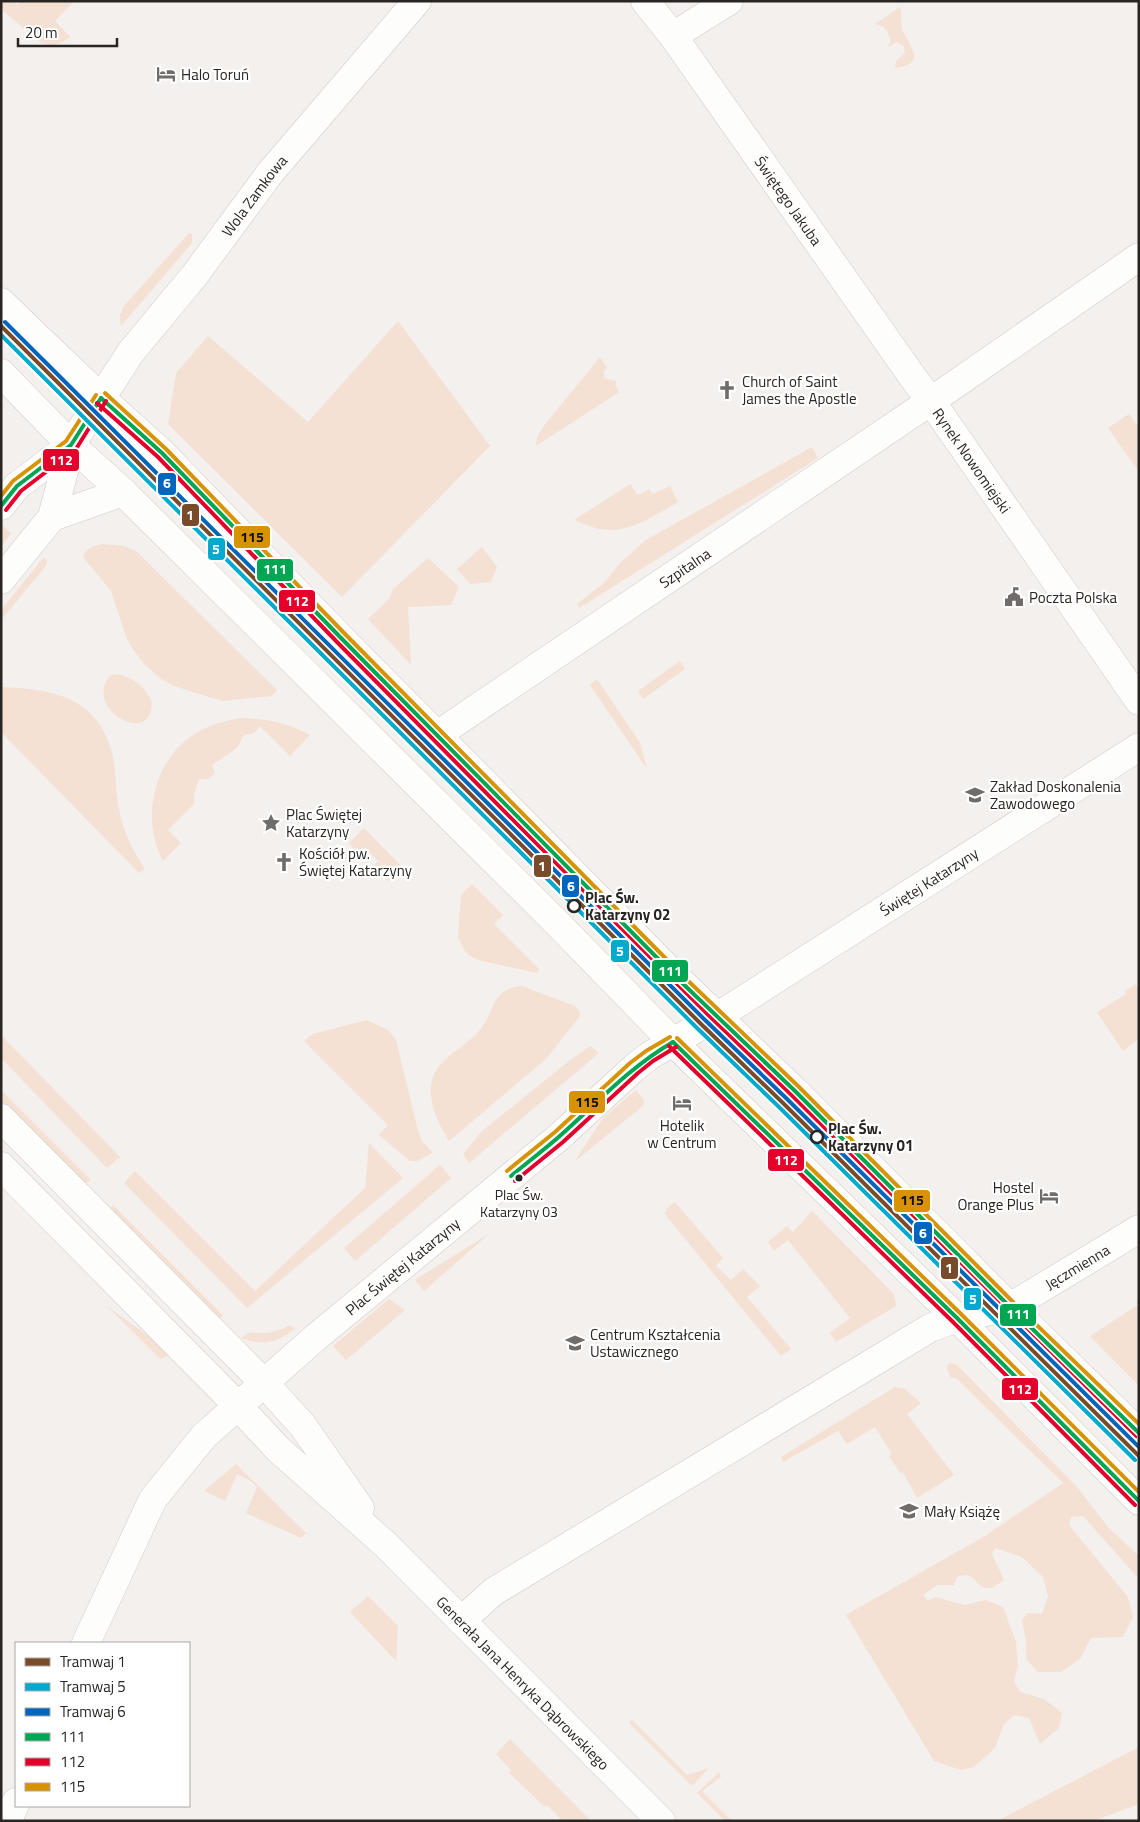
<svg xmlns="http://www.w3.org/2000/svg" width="1140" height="1822" viewBox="0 0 1140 1822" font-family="'Titillium Web',sans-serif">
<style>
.green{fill:#f4e1d3}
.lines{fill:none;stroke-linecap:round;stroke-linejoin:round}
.minor-casing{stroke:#cfcbc9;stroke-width:29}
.tertiary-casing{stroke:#cfcbc9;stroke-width:29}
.primary-casing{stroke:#cfcbc9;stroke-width:29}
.minor{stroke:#fdfdfc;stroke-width:28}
.tertiary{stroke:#fdfdfc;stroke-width:28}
.primary{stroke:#fdfdfc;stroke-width:28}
.bus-1-casing{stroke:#fff;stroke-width:8}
.bus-2-casing{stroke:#fff;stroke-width:8}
.bus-3-casing{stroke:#fff;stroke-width:8}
.bus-1{stroke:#00a651;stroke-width:4}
.bus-2{stroke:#e4002b;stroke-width:4}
.bus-3{stroke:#d89305;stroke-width:4}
.tram-1-casing{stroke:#fff;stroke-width:8}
.tram-2-casing{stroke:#fff;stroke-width:8}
.tram-3-casing{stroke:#fff;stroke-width:8}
.tram-1{stroke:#7a4b2a;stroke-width:4}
.tram-2{stroke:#00a9ce;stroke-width:4}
.tram-3{stroke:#0065bd;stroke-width:4}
.stop-dot{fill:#fff;stroke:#282523;stroke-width:2.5}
.bus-dot{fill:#282523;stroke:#fff;stroke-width:2}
.labels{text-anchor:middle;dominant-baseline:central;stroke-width:4.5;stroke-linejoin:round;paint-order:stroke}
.bus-label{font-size:14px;fill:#282523;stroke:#fff}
.poi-label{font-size:15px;fill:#282523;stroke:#fff;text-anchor:start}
.street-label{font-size:15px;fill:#282523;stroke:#fff}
.stop-label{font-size:15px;font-weight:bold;fill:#282523;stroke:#fff;text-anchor:start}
.line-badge{stroke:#fff;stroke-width:2}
.badge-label{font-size:14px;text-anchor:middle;font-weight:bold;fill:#fff}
.pale-badge-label{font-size:14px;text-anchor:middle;font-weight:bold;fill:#111}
</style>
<rect width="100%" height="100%" fill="#f4f0ed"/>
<!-- green -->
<g class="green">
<path d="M 1,1 L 13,1 L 17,5 L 21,1 L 74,1 L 55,21 L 70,37 C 61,44 53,47 41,43 L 1,9 Z"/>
<path d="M 900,7 C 902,15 900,23 903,31 C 910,47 928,64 895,68 L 896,61 L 905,53 L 904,46 L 897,42 L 888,47 L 891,39 L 884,27 L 875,24 Z"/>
<path d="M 189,233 L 192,234 L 192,243 L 121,326 L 120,315 L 124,306 Z"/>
<path d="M 398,321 L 490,446 L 342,597 L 168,424 L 176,373 L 208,336 L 308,422 Z"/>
<path d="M 600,357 L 607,368 L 604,371 L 604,378 L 615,381 L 617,383 L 615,385 L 619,392 L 536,446 L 537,437 L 543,427 Z"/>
<path d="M 1129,414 L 1139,427 L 1139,472 L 1108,428 Z"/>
<path d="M 812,447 L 818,458 L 579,608 L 577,604 L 605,582 L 620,563 L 646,540 Z"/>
<path d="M 630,484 L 638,495 L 649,489 L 653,494 L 670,486 L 678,502 C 655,515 628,535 599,529 C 591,527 582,523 574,520 Z"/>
<path d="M 1,524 L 11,533 L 1,547 Z"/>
<path d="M 102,544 L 124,546 L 136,551 L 277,690 L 272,696 L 222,701 L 174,686 L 161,679 L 144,664 L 132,648 L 127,639 L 111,591 L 83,557 C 86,548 94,546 102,544 Z"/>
<path d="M 482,547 L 497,567 L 491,582 L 470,584 L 457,569 Z"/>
<path d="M 44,557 L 47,562 L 45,567 L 1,620 L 1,610 Z"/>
<path d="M 428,558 L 459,587 L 451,605 L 408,607 L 411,665 L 368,619 L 390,598 L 392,590 Z"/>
<path d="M 680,661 L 685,669 L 643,699 L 638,691 Z"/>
<path d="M 118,674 C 132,678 141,683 149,696 C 152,700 152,706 151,711 C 142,743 83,705 111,675 Z"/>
<path d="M 597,679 L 640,743 L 647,769 L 590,685 Z"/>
<path d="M 1,687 C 52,689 98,697 112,753 C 117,773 115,794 120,814 C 124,834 134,852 145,869 L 139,873 L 1,732 Z"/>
<path d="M 242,718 C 267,719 288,723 310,735 L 290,756 L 260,726 L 254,733 L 244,735 L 237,748 L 212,765 L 215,773 L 208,779 L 199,779 L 194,795 L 194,804 L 168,830 L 181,843 L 163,861 C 156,849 153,834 152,820 C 150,782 171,742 208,727 C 219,722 230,720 242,718 Z"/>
<path d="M 364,828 L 403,868 L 391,881 L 387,880 L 372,867 L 378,861 L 364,847 L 358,853 L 349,843 Z"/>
<path d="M 472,884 L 503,915 L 494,924 L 539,969 L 537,973 L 482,961 L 470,956 L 465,951 L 458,937 L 461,895 Z"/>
<path d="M 1136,984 L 1139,990 L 1139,1039 L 1123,1051 L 1097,1012 L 1126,994 L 1125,991 Z"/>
<path d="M 522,986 L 575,1006 L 580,1012 L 580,1016 L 546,1059 L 449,1141 C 435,1119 420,1085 442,1063 C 453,1051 469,1043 480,1030 C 496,1010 491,989 522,986 Z"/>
<path d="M 367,1020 L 388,1030 L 396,1040 L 418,1131 L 422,1141 L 433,1153 L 417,1161 L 410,1161 L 379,1135 L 388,1125 L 304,1041 L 313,1034 Z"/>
<path d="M 1,1035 L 120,1157 L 107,1168 L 1,1058 Z"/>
<path d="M 590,1046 L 599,1053 L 469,1163 L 463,1154 L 481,1132 L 569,1061 Z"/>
<path d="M 1,1090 L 91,1180 L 81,1185 L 1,1103 Z"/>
<path d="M 636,1090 L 644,1100 L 644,1105 L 574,1162 L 603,1118 Z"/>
<path d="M 369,1143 L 403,1178 L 247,1308 L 124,1183 L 135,1171 L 255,1291 L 365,1188 Z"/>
<path d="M 440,1165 L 451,1178 L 355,1261 L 344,1248 Z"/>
<path d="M 675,1202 L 723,1258 L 716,1266 L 731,1280 L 743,1269 L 760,1286 L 747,1297 L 791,1349 L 781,1356 L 664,1213 L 667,1211 L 666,1209 Z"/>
<path d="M 113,1205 L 223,1315 L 218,1322 L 108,1213 Z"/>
<path d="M 812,1211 L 894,1294 L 896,1306 L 836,1342 L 830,1333 L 850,1318 L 788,1240 L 774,1251 L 768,1242 L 787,1226 L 793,1232 Z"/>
<path d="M 490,1233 L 424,1291 L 415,1280 Z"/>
<path d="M 389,1299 L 405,1310 L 346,1360 L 333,1346 Z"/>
<path d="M 1139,1300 L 1139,1386 L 1090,1336 L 1138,1305 L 1136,1301 Z"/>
<path d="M 107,1306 L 173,1354 L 160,1359 Z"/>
<path d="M 290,1325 L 295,1329 C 275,1343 265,1346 241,1338 L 250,1332 C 265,1335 278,1332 290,1325 Z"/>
<path d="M 952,1363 L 957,1365 L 1077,1487 L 1108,1527 L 1139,1556 L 1139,1579 L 1083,1516 L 1071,1517 L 1069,1525 L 1128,1597 L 1133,1617 L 1123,1637 L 1091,1638 L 1080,1659 L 1061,1672 L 1038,1672 L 1026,1659 L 1026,1641 L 1022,1620 L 1028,1613 L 1042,1614 L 1048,1597 L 1043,1577 L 1022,1557 L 995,1548 L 992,1554 L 1004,1580 L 992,1588 C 989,1588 986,1588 983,1587 C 972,1581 974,1571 957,1577 L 954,1585 L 937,1585 L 923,1595 L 928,1601 L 935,1597 L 965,1605 L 986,1600 L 1003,1607 L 1016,1642 L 1018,1666 L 1014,1681 L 1020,1692 L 1044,1699 L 1062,1713 L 1059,1728 L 1040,1744 L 1029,1718 L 1014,1715 L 1004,1724 L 995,1748 L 974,1767 L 961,1770 L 934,1761 L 846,1615 L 985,1536 L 1063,1483 L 956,1378 L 951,1378 L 947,1369 L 948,1364 Z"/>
<path d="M 895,1387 L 905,1389 L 921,1403 L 907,1414 L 954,1475 L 917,1498 L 903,1472 L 900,1473 L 889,1456 L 892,1454 L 875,1427 L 847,1444 L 838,1431 L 783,1462 L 781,1457 Z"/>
<path d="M 236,1464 L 306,1533 L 301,1538 L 246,1513 L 257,1487 L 251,1481 L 237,1474 L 225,1501 L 204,1491 Z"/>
<path d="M 368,1596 L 398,1626 L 396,1661 L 350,1612 Z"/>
<path d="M 632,1720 L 687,1775 L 709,1768 L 692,1786 L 629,1723 Z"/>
<path d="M 510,1739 L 591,1821 L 563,1821 L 547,1805 L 545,1807 L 509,1773 L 511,1770 L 496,1754 Z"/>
<path d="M 1139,1747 L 1139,1804 L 1093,1821 L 997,1821 Z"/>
<path d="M 719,1772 L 721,1777 L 702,1791 L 732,1821 L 725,1821 L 697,1793 Z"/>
</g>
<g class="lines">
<!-- minor casing -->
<g class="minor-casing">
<g id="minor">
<path id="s1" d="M 645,1 L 673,36 L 914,379 L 931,401 L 1139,701"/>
<path d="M 673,36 L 729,1"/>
<path id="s2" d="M 101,398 L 131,352 L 194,276 L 270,173 L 417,1"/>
<path id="s3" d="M 437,735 L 931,401 L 1139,257"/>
<path d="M 1,1118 L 265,1384 L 303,1426 L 360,1508"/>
<path id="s4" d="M 1,1166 L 238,1406 L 278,1449 L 386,1545 L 661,1821"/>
<path id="s5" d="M 461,1621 L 493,1592 L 930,1328 L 957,1318 L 1010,1307 L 1139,1229"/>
<path id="s6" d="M 86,1643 L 153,1499 L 204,1436 L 315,1338 L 559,1137 L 634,1068 L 649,1056 L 718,1016 L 1139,747"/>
<path d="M 8,1821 L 16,1802"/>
</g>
</g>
<!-- tertiary casing -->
<g class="tertiary-casing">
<g id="tertiary">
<path d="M 101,398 L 162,453 L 341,638 L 678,979 L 794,1090 L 1010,1307 L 1139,1433"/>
<path d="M 71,445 L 123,492 L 559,925 L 673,1042 L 957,1318 L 1139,1501"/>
<path d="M 52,517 L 123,492"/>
</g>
</g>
<!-- primary casing -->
<g class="primary-casing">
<g id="primary">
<path d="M 1,302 L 35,335 L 101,398 L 71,445 L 52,517 L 1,580"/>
<path d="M 1,373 L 71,445"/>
<path d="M 1,506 L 17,486 L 71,445"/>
</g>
</g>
<!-- minor -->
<use href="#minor" class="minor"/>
<!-- tertiary -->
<use href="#tertiary" class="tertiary"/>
<!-- primary -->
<use href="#primary" class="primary"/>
<!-- bus-1 casing -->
<g class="bus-1-casing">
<g id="bus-1">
<path d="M 101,398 L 162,453 L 341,638 L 678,979 L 794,1090 L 1010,1307 L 1139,1433"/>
<path d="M 1,506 L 17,486 L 71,445 L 101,398"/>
<path d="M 673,1042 L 957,1318 L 1139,1501"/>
<path d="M 511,1176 C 528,1162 545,1149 561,1135 C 598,1102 630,1067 673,1042"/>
</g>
</g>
<!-- bus-2 casing -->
<g class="bus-2-casing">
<g id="bus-2">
<path d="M 97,403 L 158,457 L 337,642 L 674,983 L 790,1094 L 1006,1311 L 1135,1437"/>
<path d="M 6,510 L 21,491 L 76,449 L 106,401"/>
<path d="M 669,1046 L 953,1322 L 1135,1505"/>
<path d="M 515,1181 L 563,1142 L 638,1073 L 653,1061 L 676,1047"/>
</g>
</g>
<!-- bus-3 casing -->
<g class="bus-3-casing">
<g id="bus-3">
<path d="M 105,393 L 166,449 L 345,634 L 682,975 L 798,1086 L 1014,1303 L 1139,1424"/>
<path d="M 1,496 L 13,481 L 66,441 L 96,395"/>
<path d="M 677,1038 L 961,1314 L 1139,1492"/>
<path d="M 507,1171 L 555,1132 L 630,1063 L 646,1051 L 670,1037"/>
</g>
</g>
<!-- bus-1 -->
<use href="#bus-1" class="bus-1"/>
<!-- bus-2 -->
<use href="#bus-2" class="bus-2"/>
<!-- bus-3 -->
<use href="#bus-3" class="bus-3"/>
<!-- tram-1 casing -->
<g class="tram-1-casing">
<path id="tram-1" d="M 1,326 L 701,1024 L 783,1103 L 1139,1456"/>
</g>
<!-- tram-2 casing -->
<g class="tram-2-casing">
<path id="tram-2" d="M 1,335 L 697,1028 L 779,1107 L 1135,1460"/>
</g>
<!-- tram-3 casing -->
<g class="tram-3-casing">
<path id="tram-3" d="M 5,322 L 705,1020 L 787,1099 L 1139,1447"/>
</g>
<!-- tram-1 -->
<use href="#tram-1" class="tram-1"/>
<!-- tram-2 -->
<use href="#tram-2" class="tram-2"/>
<!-- tram-3 -->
<use href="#tram-3" class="tram-3"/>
</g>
<!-- icons -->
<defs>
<g id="hotel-bare" transform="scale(1.5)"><path d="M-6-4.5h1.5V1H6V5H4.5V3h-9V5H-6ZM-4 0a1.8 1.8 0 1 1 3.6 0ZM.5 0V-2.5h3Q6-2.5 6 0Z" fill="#6f6c6a" stroke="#fff" stroke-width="2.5" paint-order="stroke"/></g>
<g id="church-bare" transform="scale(1.5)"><path d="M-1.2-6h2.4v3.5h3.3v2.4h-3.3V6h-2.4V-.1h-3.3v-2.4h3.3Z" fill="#6f6c6a" stroke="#fff" stroke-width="2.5" paint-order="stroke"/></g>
<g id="civic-bare" transform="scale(1.5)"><path d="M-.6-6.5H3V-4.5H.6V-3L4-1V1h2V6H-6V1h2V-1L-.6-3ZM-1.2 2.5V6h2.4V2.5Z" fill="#6f6c6a" stroke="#fff" stroke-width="2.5" paint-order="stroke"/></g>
<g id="university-bare" transform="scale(1.5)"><path d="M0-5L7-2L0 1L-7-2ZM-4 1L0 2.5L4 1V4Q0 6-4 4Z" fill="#6f6c6a" stroke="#fff" stroke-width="2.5" paint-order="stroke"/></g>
<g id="sight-bare" transform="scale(1.5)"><path d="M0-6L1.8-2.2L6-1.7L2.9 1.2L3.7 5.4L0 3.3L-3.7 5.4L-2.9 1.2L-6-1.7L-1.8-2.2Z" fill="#6f6c6a" stroke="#fff" stroke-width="2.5" paint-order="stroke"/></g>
<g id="school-bare" transform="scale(1.5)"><path d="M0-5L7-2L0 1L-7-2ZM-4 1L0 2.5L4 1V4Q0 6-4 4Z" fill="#6f6c6a" stroke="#fff" stroke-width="2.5" paint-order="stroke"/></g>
</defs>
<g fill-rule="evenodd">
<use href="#hotel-bare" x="166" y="74"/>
<use href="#church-bare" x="727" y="390"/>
<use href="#civic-bare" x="1014" y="597"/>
<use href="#university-bare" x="975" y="795"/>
<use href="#sight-bare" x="271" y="823"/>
<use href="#church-bare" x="284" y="862"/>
<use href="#hotel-bare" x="682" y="1103"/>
<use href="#hotel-bare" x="1049" y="1196"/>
<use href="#school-bare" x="575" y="1343"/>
<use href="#school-bare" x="909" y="1511"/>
</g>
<!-- markers -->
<g class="stop-dot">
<circle cx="574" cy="906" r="6"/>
<circle cx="817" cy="1137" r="6"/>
</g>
<circle class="bus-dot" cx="519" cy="1178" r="4.5"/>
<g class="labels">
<!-- bus labels -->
<g class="bus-label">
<text x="519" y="1194">Plac Św.<tspan x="519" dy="17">Katarzyny 03</tspan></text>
</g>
<!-- poi labels -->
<g class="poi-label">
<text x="181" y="74">Halo Toruń</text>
<text x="742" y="381">Church of Saint<tspan x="742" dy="17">James the Apostle</tspan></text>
<text x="1029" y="597">Poczta Polska</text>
<text x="990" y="786">Zakład Doskonalenia<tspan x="990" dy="17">Zawodowego</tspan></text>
<text x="286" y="814">Plac Świętej<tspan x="286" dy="17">Katarzyny</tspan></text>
<text x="299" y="853">Kościół pw.<tspan x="299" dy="17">Świętej Katarzyny</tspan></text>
<text x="682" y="1125" text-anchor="middle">Hotelik<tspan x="682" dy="17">w Centrum</tspan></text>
<text x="1034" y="1187" text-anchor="end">Hostel<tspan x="1034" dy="17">Orange Plus</tspan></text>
<text x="590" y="1334">Centrum Kształcenia<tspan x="590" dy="17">Ustawicznego</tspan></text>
<text x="924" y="1511">Mały Książę</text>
</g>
<!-- street labels -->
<g class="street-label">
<text stroke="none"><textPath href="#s2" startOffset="254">Wola Zamkowa</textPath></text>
<text stroke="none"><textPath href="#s1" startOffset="246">Świętego Jakuba</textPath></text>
<text stroke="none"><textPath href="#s1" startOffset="564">Rynek Nowomiejski</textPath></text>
<text stroke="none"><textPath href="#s3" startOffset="299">Szpitalna</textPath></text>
<text stroke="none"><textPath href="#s6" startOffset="1155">Świętej Katarzyny</textPath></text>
<text stroke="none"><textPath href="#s6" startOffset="501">Plac Świętej Katarzyny</textPath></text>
<text stroke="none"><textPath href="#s5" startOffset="715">Jęczmienna</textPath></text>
<text stroke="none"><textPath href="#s4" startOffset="735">Generała Jana Henryka Dąbrowskiego</textPath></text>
</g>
<!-- stop labels -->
<g class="stop-label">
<text x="585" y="897">Plac Św.<tspan x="585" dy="17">Katarzyny 02</tspan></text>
<text x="828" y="1128">Plac Św.<tspan x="828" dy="17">Katarzyny 01</tspan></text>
</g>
</g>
<g class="line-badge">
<rect x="42" y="448" width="38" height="24" rx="5" fill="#e4002b"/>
<rect x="157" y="472" width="20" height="24" rx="5" fill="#0065bd"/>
<rect x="181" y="503" width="19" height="24" rx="5" fill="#7a4b2a"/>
<rect x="233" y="525" width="38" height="24" rx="5" fill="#d89305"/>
<rect x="207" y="537" width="19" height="24" rx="5" fill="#00a9ce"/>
<rect x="256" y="558" width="38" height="24" rx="5" fill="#00a651"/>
<rect x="278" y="589" width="38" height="24" rx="5" fill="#e4002b"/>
<rect x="533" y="854" width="19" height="24" rx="5" fill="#7a4b2a"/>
<rect x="561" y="874" width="19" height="24" rx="5" fill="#0065bd"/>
<rect x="610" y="939" width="20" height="24" rx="5" fill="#00a9ce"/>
<rect x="651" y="959" width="38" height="24" rx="5" fill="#00a651"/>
<rect x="568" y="1090" width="38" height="24" rx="5" fill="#d89305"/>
<rect x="767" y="1148" width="38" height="24" rx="5" fill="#e4002b"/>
<rect x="893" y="1189" width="38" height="24" rx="5" fill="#d89305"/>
<rect x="913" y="1221" width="20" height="24" rx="5" fill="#0065bd"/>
<rect x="940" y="1256" width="19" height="24" rx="5" fill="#7a4b2a"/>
<rect x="963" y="1287" width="19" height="24" rx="5" fill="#00a9ce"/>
<rect x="999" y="1303" width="38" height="24" rx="5" fill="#00a651"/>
<rect x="1001" y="1377" width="38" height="24" rx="5" fill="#e4002b"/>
</g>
<g class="badge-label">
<text x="61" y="465">112</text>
<text x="167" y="488">6</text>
<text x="190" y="520">1</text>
<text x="216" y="554">5</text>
<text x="275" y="574">111</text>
<text x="297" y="606">112</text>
<text x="542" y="871">1</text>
<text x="571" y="891">6</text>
<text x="620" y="956">5</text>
<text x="670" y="976">111</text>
<text x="786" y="1165">112</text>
<text x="923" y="1238">6</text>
<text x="949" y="1273">1</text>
<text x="973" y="1304">5</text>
<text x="1018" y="1319">111</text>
<text x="1020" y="1394">112</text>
</g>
<g class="pale-badge-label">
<text x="252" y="542">115</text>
<text x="587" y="1107">115</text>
<text x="912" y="1205">115</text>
</g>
<!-- border -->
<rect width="1140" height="1822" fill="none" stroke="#282523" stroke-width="5"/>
<!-- legend -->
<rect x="15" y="1642" width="175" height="165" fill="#ffffff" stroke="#a9a8a7"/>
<rect x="25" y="1658" width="25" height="8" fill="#7a4b2a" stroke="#a9a8a7"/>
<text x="60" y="1667" font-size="15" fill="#282523">Tramwaj 1</text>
<rect x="25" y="1683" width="25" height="8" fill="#00a9ce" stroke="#a9a8a7"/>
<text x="60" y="1692" font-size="15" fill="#282523">Tramwaj 5</text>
<rect x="25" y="1708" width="25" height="8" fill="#0065bd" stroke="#a9a8a7"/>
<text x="60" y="1717" font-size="15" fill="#282523">Tramwaj 6</text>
<rect x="25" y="1733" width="25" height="8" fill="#00a651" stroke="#a9a8a7"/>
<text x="60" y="1742" font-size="15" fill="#282523">111</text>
<rect x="25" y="1758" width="25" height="8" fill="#e4002b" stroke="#a9a8a7"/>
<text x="60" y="1767" font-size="15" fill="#282523">112</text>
<rect x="25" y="1783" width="25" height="8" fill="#d89305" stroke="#a9a8a7"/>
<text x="60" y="1792" font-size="15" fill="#282523">115</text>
<!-- scale -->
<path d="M18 38v8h99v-8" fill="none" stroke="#282523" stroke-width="2.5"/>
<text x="25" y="38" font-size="15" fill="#282523" stroke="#ffffff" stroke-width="4" paint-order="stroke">20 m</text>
</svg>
